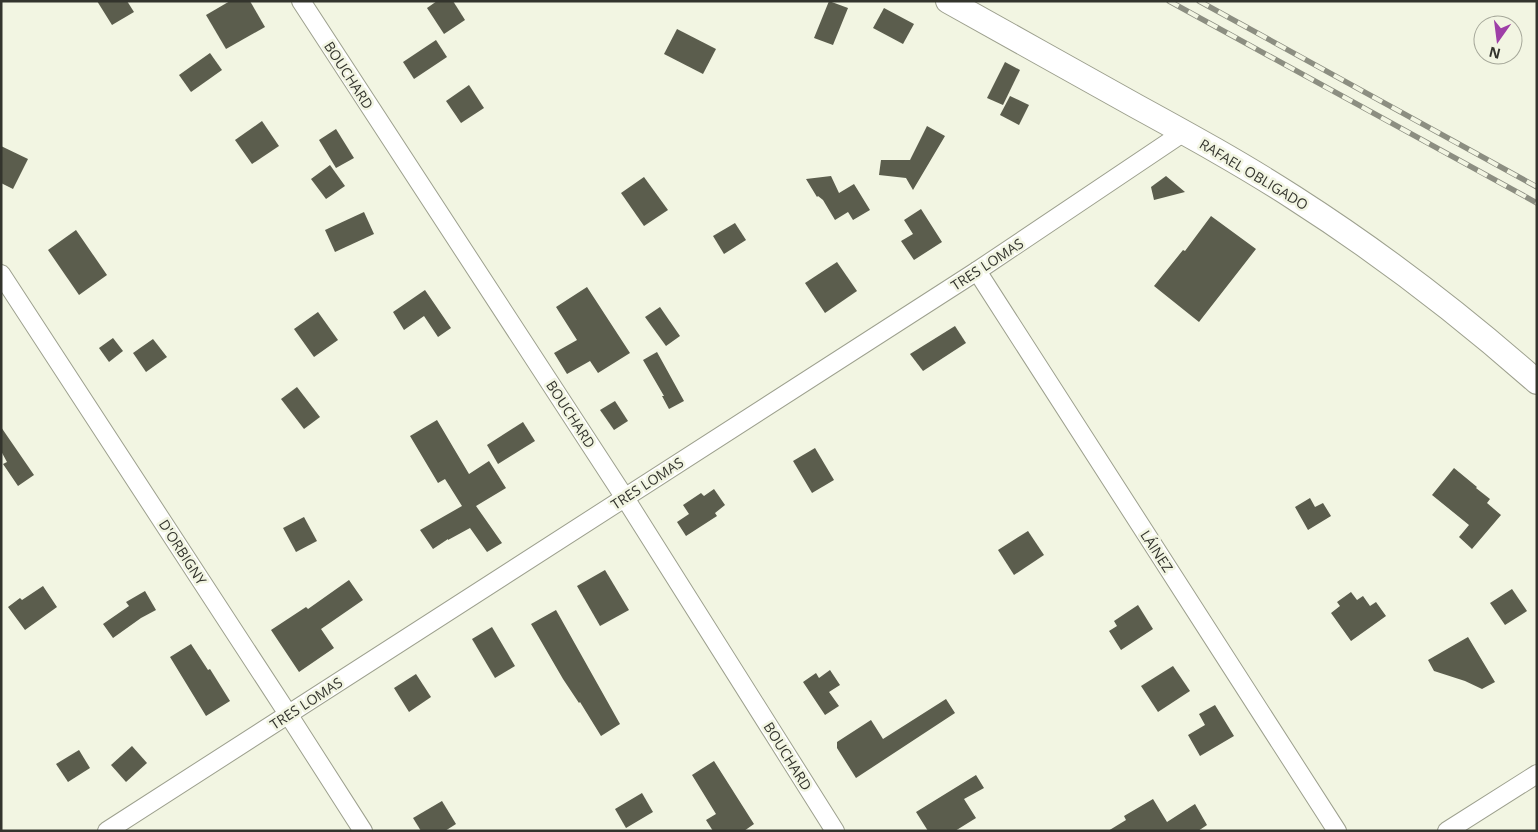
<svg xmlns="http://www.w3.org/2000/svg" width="1538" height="832" viewBox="0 0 1538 832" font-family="'Open Sans',sans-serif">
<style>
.building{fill:#5b5d4d}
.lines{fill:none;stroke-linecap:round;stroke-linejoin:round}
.street-casing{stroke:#9da08e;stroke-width:20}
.secondary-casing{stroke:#9da08e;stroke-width:26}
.street{stroke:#fff;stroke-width:18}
.secondary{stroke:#fff;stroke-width:24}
.rail-casing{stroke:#8c8e81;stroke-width:5.5}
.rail{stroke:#f2f5e2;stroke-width:4;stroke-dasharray:11;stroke-linecap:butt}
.labels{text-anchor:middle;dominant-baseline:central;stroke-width:5;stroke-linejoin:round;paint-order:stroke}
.street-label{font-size:14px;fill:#33342d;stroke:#f2f5e2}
</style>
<rect width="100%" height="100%" fill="#f2f5e2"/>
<!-- building -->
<g class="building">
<path d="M 97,1 L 127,1 L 134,12 L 112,25 Z"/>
<path d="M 230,1 L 250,1 L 265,27 L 226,49 L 206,15 Z"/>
<path d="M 437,1 L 453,1 L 465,20 L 444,34 L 427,8 Z"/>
<path d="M 829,1 L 848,8 L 833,45 L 814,38 Z"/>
<path d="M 884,8 L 914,24 L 903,44 L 873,28 Z"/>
<path d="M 677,29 L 716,49 L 703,74 L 664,54 Z"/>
<path d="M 436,40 L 447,57 L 414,79 L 403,62 Z"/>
<path d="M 210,53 L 222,70 L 191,92 L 179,75 Z"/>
<path d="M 1005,62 L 1020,70 L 1003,105 L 987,98 Z"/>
<path d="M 469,85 L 484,108 L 461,123 L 446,101 Z"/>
<path d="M 1010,96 L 1029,105 L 1019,125 L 1000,115 Z"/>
<path d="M 262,121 L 279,146 L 252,164 L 235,140 Z"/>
<path d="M 927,126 L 945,136 L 913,190 L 906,178 L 879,175 L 881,160 L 910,160 Z"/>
<path d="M 336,129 L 354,158 L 336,168 L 319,140 Z"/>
<path d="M 1,146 L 28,159 L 13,189 L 1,183 Z"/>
<path d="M 330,165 L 345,186 L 326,199 L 311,179 Z"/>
<path d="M 831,176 L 839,193 L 854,184 L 870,210 L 853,220 L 848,212 L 835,220 L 823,200 L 818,196 L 817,197 L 806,179 Z"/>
<path d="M 1166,176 L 1185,192 L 1154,200 L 1151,187 Z"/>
<path d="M 644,177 L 668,210 L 644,226 L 621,193 Z"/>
<path d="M 921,209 L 942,242 L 914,260 L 901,241 L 913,234 L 904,220 Z"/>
<path d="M 364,212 L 374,234 L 335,252 L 325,230 Z"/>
<path d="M 1211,216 L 1256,249 L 1199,322 L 1154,286 L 1183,250 L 1185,251 Z"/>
<path d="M 735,223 L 746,240 L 724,254 L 713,236 Z"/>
<path d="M 76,230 L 107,275 L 79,295 L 48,250 Z"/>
<path d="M 837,262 L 857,291 L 825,313 L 805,283 Z"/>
<path d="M 587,287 L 630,353 L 598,373 L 590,361 L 567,374 L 554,353 L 577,340 L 556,307 Z"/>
<path d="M 425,290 L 451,328 L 438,337 L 424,316 L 404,330 L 393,312 Z"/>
<path d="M 660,307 L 680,336 L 666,346 L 645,317 Z"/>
<path d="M 318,312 L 338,340 L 314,357 L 294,329 Z"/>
<path d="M 955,326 L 966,343 L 923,371 L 910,354 Z"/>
<path d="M 113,338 L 123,351 L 109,362 L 99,348 Z"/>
<path d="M 153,339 L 167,357 L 146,372 L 133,353 Z"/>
<path d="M 657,352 L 684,401 L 669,409 L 662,396 L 664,396 L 643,360 Z"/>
<path d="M 297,387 L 320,417 L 304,429 L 281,399 Z"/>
<path d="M 615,401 L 628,421 L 614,430 L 600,410 Z"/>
<path d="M 437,420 L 469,474 L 489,461 L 506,488 L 476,506 L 502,543 L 487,552 L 470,528 L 448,540 L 448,539 L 433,549 L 420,530 L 462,506 L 445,479 L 438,483 L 410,436 Z"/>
<path d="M 523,422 L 535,441 L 498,464 L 487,445 Z"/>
<path d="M 1,427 L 34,475 L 18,486 L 3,464 L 7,462 L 1,451 Z"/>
<path d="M 815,448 L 834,480 L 812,493 L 793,461 Z"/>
<path d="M 1454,468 L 1477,487 L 1476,488 L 1490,499 L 1487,503 L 1501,515 L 1472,549 L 1459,537 L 1469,525 L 1432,495 Z"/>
<path d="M 714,489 L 725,505 L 715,513 L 717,516 L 686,536 L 677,522 L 689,514 L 683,505 L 701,493 L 704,496 Z"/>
<path d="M 1310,498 L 1315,507 L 1323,503 L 1331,516 L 1308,530 L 1295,507 Z"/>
<path d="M 304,517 L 317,541 L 296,552 L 283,528 Z"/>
<path d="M 1028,531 L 1044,555 L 1014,575 L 998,550 Z"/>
<path d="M 605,570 L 629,610 L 600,626 L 577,586 Z"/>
<path d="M 349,580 L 363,600 L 321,629 L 334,648 L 299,672 L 271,630 L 306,607 L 308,609 Z"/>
<path d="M 43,586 L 57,607 L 25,630 L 8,607 L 20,598 L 22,600 Z"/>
<path d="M 1512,589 L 1527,611 L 1505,625 L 1490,603 Z"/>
<path d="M 145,591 L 156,610 L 141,618 L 113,638 L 103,624 L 129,606 L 126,602 Z"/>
<path d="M 1351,592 L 1357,600 L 1363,596 L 1370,606 L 1376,602 L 1386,616 L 1351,641 L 1331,613 L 1340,606 L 1337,602 Z"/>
<path d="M 1138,605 L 1153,629 L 1121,650 L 1109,631 L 1117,626 L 1114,621 Z"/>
<path d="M 556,610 L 620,724 L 601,736 L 580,702 L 579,703 L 563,679 L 531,624 Z"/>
<path d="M 492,627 L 515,666 L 495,678 L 472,639 Z"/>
<path d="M 1468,637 L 1495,682 L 1482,689 L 1465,681 L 1434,671 L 1428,660 Z"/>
<path d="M 191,644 L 208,670 L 210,669 L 230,701 L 206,716 L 170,657 Z"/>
<path d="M 1173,666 L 1190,691 L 1158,712 L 1141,686 Z"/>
<path d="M 830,670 L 840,685 L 829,692 L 839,706 L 825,715 L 803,682 L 816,673 L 819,678 Z"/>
<path d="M 416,674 L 431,697 L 409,712 L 394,688 Z"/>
<path d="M 946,699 L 955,713 L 856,778 L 837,748 L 837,742 L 871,720 L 883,739 Z"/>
<path d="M 1215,705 L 1234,736 L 1200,756 L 1188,735 L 1205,725 L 1199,714 Z"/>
<path d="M 132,746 L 147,763 L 126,782 L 111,765 Z"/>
<path d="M 79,750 L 90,768 L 68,782 L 56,764 Z"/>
<path d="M 714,761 L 754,824 L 744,831 L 713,831 L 706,820 L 716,814 L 692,775 Z"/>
<path d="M 976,775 L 984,788 L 964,799 L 976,818 L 955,831 L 928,831 L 916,812 Z"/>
<path d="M 642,793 L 653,812 L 626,828 L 615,809 Z"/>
<path d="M 1153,799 L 1167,822 L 1195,804 L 1207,825 L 1198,831 L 1108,831 L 1126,820 L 1124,816 Z"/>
<path d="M 442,801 L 456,824 L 445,831 L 421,831 L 413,818 Z"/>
</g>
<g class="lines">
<!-- street casing -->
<g class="street-casing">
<g id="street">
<path d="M 301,1 L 625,498 L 835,831"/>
<path d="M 977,271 L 1337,831"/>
<path d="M 1,274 L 288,714 L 363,831"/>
<path d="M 107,831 L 977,271 L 1184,132"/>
<path d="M 1447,831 L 1537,774"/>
</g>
</g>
<!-- secondary casing -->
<g class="secondary-casing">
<path id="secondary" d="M 948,1 C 1011,36 1073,71 1136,106 C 1189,135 1242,164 1293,197 C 1379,252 1460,314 1537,382"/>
</g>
<!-- street -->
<use href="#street" class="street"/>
<!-- secondary -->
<use href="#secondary" class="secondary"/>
<!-- rail casing -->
<g class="rail-casing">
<g id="rail">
<path d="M 1169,1 L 1537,203"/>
<path d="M 1199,1 L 1537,187"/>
</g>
</g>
<!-- rail -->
<use href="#rail" class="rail"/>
</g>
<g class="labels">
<!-- street labels -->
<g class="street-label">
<text transform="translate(349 75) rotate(57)">BOUCHARD</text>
<text transform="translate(1254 174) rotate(31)">RAFAEL OBLIGADO</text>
<text transform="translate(987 264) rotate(-33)">TRES LOMAS</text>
<text transform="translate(571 414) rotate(57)">BOUCHARD</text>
<text transform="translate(647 483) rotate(-33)">TRES LOMAS</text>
<text transform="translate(1157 551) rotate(57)">LÁINEZ</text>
<text transform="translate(183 552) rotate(57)">D'ORBIGNY</text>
<text transform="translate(306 703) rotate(-33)">TRES LOMAS</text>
<text transform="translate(788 756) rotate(58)">BOUCHARD</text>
</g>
</g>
<!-- border -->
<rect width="1538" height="832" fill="none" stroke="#33342d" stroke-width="5"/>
<!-- north arrow -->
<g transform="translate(1498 40) rotate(194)"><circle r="24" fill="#f2f5e2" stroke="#a6a89a"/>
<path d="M0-4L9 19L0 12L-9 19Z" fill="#9e3fa7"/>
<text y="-8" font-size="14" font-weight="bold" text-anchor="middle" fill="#33342d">N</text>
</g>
</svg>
